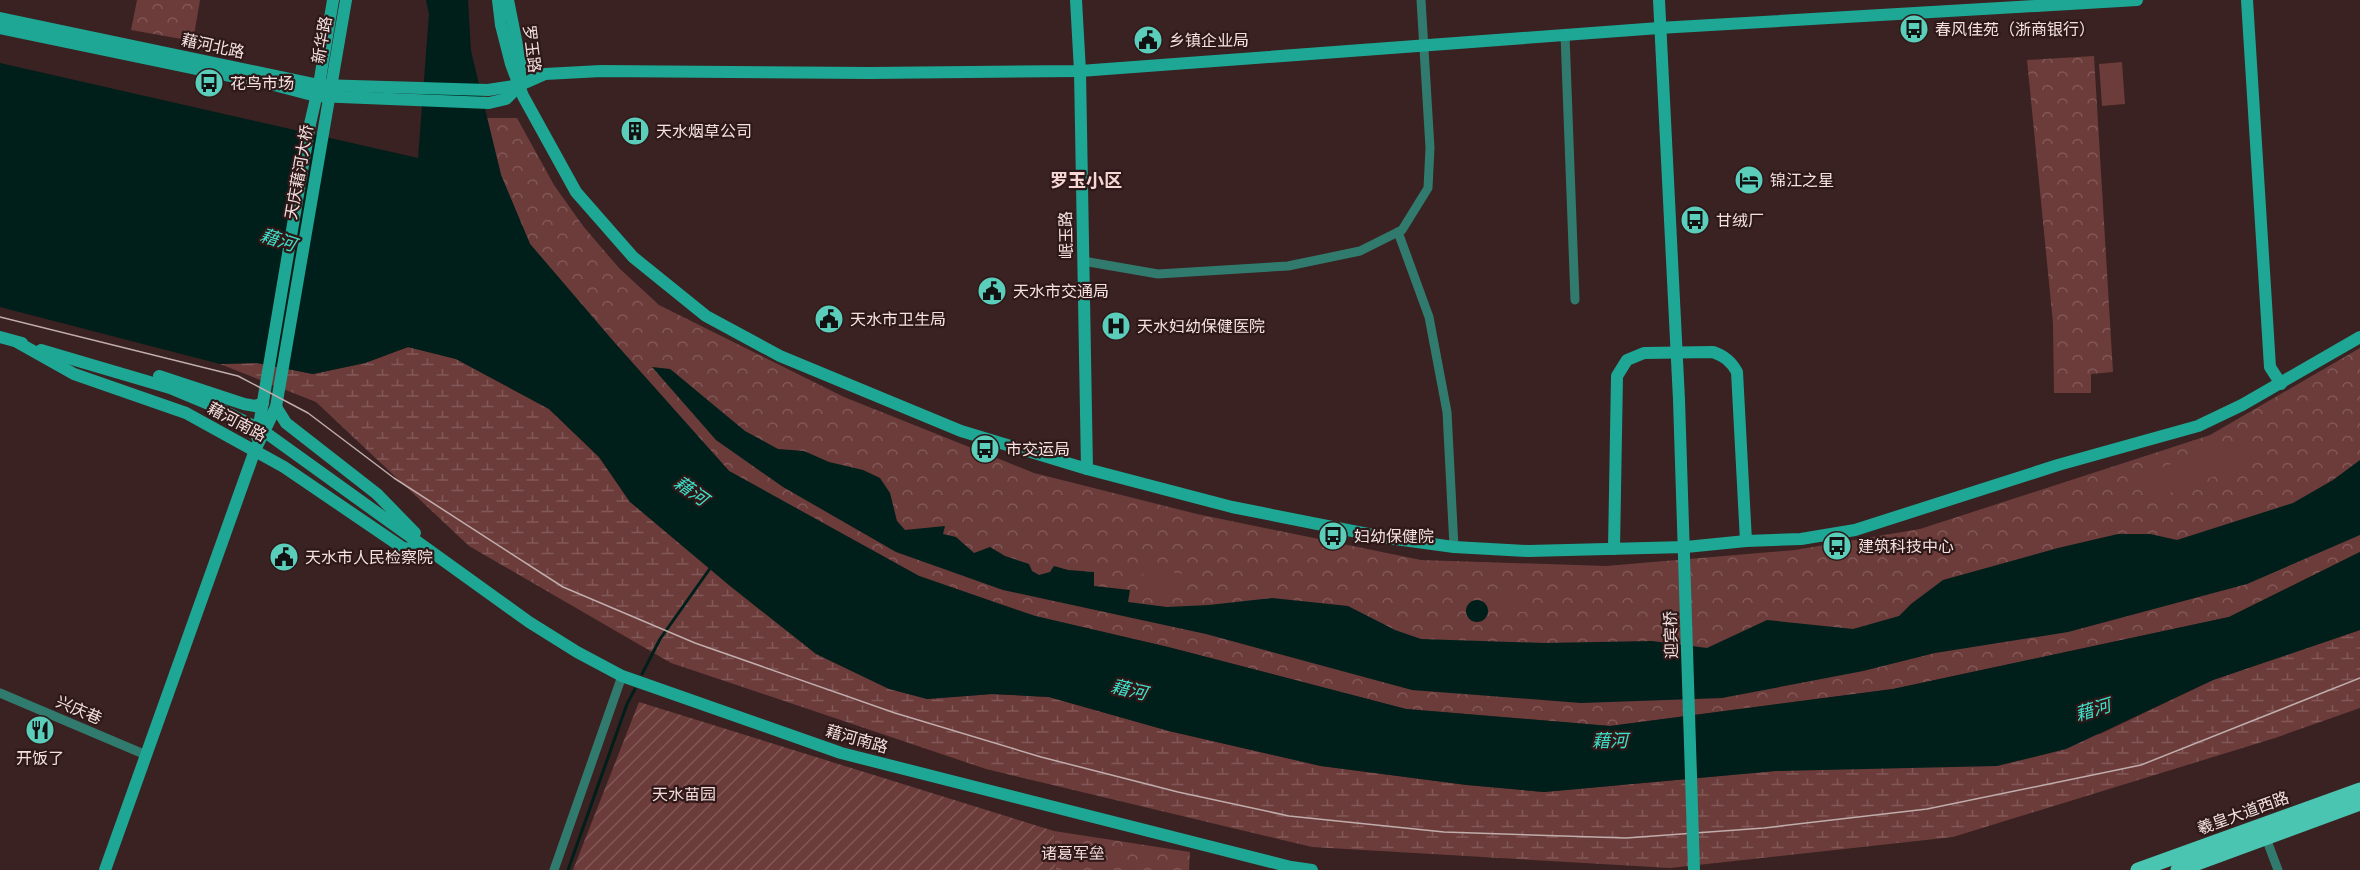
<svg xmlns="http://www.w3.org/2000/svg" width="2360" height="870" viewBox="0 0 2360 870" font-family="Helvetica,'Noto Sans SC',sans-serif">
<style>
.wetland{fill:url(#wetland-marsh)}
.park{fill:url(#park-crowns)}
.garden{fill:url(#garden-furrows)}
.pitch{fill:#6c3c3b}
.water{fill:#001f1a}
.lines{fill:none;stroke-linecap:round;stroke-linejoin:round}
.stream{stroke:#001f1a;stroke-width:3}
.street{stroke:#317a6e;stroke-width:9}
.secondary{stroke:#1ea795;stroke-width:12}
.primary{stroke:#49c5b2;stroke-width:15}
.tram{stroke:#c0adac;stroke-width:1.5}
.secondary-bridge{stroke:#1ea795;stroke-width:12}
.labels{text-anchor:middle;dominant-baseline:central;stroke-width:4.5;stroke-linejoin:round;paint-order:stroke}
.poi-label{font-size:16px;fill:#f2e1e0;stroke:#2f1818;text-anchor:start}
.street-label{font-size:16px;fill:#f2e1e0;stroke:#2f1818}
.park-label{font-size:16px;fill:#f5dcdb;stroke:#2f1818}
.neighbourhood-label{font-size:18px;font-weight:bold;fill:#f7d7d5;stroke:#2f1818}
.water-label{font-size:18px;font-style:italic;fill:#3de2cb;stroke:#2f1818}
</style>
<defs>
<pattern id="wetland-marsh" width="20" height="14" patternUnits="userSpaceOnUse" patternTransform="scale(1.5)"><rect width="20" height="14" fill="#6c3c3b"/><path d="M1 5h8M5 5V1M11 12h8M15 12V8" fill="none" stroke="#815857"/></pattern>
<pattern id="park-crowns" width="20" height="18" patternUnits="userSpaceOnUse" patternTransform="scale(1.5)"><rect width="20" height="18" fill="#6c3c3b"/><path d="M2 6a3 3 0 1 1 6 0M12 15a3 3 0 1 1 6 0" fill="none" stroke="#815857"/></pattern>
<pattern id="garden-furrows" width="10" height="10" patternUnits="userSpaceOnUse" patternTransform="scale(1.5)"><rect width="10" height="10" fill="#6c3c3b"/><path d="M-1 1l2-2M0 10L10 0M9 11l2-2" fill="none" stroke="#815857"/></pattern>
</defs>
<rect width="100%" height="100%" fill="#392221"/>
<!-- wetland -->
<path class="wetland" d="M 408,347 L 456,359 L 549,409 L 599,457 L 630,502 L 927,699 L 992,694 L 1049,697 L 1169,731 L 1321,766 L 1467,785 L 1544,792 L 1775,771 L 2100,734 L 2213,680 L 2360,630 L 2360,708 L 2275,738 L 1953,837 L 1670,868 L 1312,847 L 986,769 L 671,663 L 469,546 L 316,402 L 220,364 L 257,363 L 313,374 L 365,363 Z"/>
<!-- park -->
<g class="park">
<path d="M 137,0 L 200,0 L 193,41 L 131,30 Z"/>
<path d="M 2094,56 L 2113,372 L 2091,374 L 2091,393 L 2054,393 L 2053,323 L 2027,60 Z"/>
<path d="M 487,118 L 517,118 L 554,185 L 583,226 L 619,268 L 659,305 L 844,397 L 1034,473 L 1197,514 L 1421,560 L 1606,566 L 1795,550 L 1920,529 L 2210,435 L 2360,348 L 2360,552 L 2229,617 L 1893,689 L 1610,726 L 1406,709 L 1168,647 L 1035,616 L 919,576 L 729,471 L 614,342 L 530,244 L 501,175 Z"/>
<path d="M 1054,831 L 1190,852 L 1189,870 L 1056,870 Z"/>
</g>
<!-- garden -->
<path class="garden" d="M 639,702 L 1054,831 L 1056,870 L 573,870 Z"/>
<!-- pitch -->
<g class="pitch">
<path d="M 2122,62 L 2125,104 L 2102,106 L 2099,64 Z"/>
<path d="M 2243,438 L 2252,462 L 2153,499 L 2144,474 Z"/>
<path d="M 1144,569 L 1183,574 L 1180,596 L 1141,591 Z"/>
<path d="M 1494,589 L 1532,590 L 1532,612 L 1493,611 Z"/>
</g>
<!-- water -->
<g class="water">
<path d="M 426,0 L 468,0 L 471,51 L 501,175 L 530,244 L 614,342 L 729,471 L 919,576 L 1035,616 L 1168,647 L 1406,709 L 1610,726 L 1893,689 L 2229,617 L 2360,552 L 2360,630 L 2213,680 L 2066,749 L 1997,766 L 1775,771 L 1544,792 L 1467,785 L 1321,766 L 1169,731 L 1049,697 L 992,694 L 927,699 L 889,689 L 816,654 L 730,586 L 630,502 L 599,457 L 549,409 L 456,359 L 408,347 L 365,363 L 313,374 L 257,363 L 220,364 L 0,307 L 0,63 L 418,158 L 429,14 Z"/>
<path d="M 652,367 L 670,369 L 675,373 L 745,431 L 778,449 L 804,451 L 829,462 L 863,470 L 880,478 L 890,493 L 897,521 L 905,530 L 945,526 L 943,534 L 956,537 L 974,553 L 990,547 L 1005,556 L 1029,564 L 1032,571 L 1039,575 L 1050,572 L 1054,566 L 1068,570 L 1094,572 L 1094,586 L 1130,590 L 1128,602 L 1167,607 L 1209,605 L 1272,598 L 1348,606 L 1395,630 L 1421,639 L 1544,643 L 1652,641 L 1707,648 L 1767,620 L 1853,629 L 1899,616 L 1911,604 L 1943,580 L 2058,548 L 2118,534 L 2150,534 L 2177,540 L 2293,503 L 2333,480 L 2360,460 L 2360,535 L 2247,584 L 2068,632 L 1935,653 L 1863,671 L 1722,698 L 1581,703 L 1412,690 L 1206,634 L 1003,590 L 896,552 L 783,487 L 716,440 Z"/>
<circle cx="1477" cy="611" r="11"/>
</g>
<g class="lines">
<!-- stream -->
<g class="stream">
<path d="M 642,674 L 660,639 L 711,567"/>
<path d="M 568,870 L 627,704 L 635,689"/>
</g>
<!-- street -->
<g class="street">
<path d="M 1565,35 L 1575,300"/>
<path d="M 1398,232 L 1429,317 L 1447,412 L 1454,547"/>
<path d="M 1083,261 L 1158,274 L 1288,266 L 1360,251 L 1402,230 L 1428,188 L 1430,148 L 1421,0"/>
<path d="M 0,693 L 146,755"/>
<path d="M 2266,838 L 2278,870"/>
<path d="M 554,870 L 622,676"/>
</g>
<!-- secondary -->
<g class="secondary">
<path d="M 498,0 L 501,25 L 511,64 L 523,96 L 576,192 L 633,257 L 706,316 L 780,356 L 961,431 L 1087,469 L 1232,507 L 1388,538 L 1454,547 L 1528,551 L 1686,547 L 1746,541 L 1801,539 L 1855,530 L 2058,465 L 2198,426 L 2242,405 L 2360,337"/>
<path d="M 508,0 L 520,60 L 520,78"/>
<path d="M 1076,0 L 1080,71 L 1087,469"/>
<path d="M 1659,0 L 1679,400"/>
<path d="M 2247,0 L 2270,367 L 2281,384"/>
<path d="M 0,18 L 319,85 L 488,90 L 520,85 L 545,74 L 601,71 L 870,73 L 1080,71 L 1659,28 L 2137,0"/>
<path d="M 0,28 L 274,85 L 316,96 L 489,103 L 506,99 L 520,85"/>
<path d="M 0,337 L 22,343"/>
<path d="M 17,342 L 74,374 L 186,413 L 284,467 L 403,548 L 428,550"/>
<path d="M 41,350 L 170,388 L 218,408 L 252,425"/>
<path d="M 159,376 L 244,404 L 255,406 L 263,403"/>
<path d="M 276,407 L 286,423 L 377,494 L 415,533"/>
<path d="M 269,435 L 529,622 L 577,652 L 622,676 L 841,753 L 1291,867 L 1312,870"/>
<path d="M 257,437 L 310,124 L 319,85 L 333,0"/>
<path d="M 1614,549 L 1617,376 L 1627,360 L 1644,353 L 1713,352 C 1724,356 1731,361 1737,372 L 1746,541"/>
<path d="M 105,870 L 255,450 L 276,407 L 346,0"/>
</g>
<!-- primary -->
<g class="primary">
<path d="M 2138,870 L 2360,790"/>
<path d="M 2178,870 L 2360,803"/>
</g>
<!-- tram -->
<path class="tram" d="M 0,317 L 238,376 L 308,413 L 394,478 L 563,587 L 695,643 L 895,713 L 1041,757 L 1178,792 L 1289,816 L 1444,832 L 1626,838 L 1764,828 L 1927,809 L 2141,765 L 2360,678"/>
<!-- secondary-bridge -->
<path class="secondary-bridge" d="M 1679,400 L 1694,870"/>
</g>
<!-- icons -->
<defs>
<g id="bus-disc" transform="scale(1.5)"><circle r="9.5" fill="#5bcebb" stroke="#2f1818"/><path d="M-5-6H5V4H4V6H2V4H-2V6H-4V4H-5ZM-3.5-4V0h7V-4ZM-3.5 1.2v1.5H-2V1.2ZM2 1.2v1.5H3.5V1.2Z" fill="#111"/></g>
<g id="civic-disc" transform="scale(1.5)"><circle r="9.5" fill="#5bcebb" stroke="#2f1818"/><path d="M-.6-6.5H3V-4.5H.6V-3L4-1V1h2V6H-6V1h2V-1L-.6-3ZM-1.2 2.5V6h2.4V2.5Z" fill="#111"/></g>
<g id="building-disc" transform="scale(1.5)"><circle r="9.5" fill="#5bcebb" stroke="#2f1818"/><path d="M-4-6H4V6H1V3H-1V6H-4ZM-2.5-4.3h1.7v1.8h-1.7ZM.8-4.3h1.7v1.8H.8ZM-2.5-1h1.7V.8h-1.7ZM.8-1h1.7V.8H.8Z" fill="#111"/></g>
<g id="hotel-disc" transform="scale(1.5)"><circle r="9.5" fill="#5bcebb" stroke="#2f1818"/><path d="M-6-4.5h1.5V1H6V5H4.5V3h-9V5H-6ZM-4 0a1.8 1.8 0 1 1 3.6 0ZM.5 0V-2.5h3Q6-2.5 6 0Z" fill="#111"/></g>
<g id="hospital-disc" transform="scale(1.5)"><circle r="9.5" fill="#5bcebb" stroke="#2f1818"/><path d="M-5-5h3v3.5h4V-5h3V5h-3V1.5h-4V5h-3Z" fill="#111"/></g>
<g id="restaurant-disc" transform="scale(1.5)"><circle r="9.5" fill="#5bcebb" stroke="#2f1818"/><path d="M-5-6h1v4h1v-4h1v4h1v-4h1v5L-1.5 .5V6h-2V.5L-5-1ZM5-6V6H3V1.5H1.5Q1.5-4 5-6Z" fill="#111"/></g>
</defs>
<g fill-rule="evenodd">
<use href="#bus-disc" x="1914" y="29"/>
<use href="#civic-disc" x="1148" y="40"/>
<use href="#bus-disc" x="209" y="83"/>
<use href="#building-disc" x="635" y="131"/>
<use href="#hotel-disc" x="1749" y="180"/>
<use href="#bus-disc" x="1695" y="220"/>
<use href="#civic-disc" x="992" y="291"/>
<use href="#civic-disc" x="829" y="319"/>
<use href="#hospital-disc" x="1116" y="326"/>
<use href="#bus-disc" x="985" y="449"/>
<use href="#bus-disc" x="1333" y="536"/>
<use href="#bus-disc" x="1837" y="546"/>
<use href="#civic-disc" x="284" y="557"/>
<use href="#restaurant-disc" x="40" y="730"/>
</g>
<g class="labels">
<!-- poi labels -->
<g class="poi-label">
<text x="1935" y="29">春风佳苑（浙商银行）</text>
<text x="1169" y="40">乡镇企业局</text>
<text x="230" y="83">花鸟市场</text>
<text x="656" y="131">天水烟草公司</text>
<text x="1770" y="180">锦江之星</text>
<text x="1716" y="220">甘绒厂</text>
<text x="1013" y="291">天水市交通局</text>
<text x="850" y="319">天水市卫生局</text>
<text x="1137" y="326">天水妇幼保健医院</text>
<text x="1006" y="449">市交运局</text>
<text x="1354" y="536">妇幼保健院</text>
<text x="1858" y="546">建筑科技中心</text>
<text x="305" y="557">天水市人民检察院</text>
<text x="40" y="758" text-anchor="middle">开饭了</text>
</g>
<!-- street labels -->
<g class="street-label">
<text transform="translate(322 40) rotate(-80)">新华路</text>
<text transform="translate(213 46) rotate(12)">藉河北路</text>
<text transform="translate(532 49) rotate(83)">罗玉路</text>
<text transform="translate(299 172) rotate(-80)">天庆藉河大桥</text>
<text transform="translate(1066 235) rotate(-91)">岷玉路</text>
<text transform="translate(237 422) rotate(28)">藉河南路</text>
<text transform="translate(1671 635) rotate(-92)">迎宾桥</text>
<text transform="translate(79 710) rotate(23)">兴庆巷</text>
<text transform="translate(857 739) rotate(16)">藉河南路</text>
<text transform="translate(2243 813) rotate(-20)">羲皇大道西路</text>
</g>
<!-- park labels -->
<g class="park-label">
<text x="684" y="794">天水苗园</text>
<text x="1073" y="853">诸葛军垒</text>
</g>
<!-- neighbourhood labels -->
<g class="neighbourhood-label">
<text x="1086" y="181">罗玉小区</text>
</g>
<!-- water labels -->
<g class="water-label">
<text transform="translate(278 240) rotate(18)">藉河</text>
<text transform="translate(691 491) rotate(35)">藉河</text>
<text transform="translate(1129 690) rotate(13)">藉河</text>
<text transform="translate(2093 710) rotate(-17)">藉河</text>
<text transform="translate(1610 741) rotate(-1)">藉河</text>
</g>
</g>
</svg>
